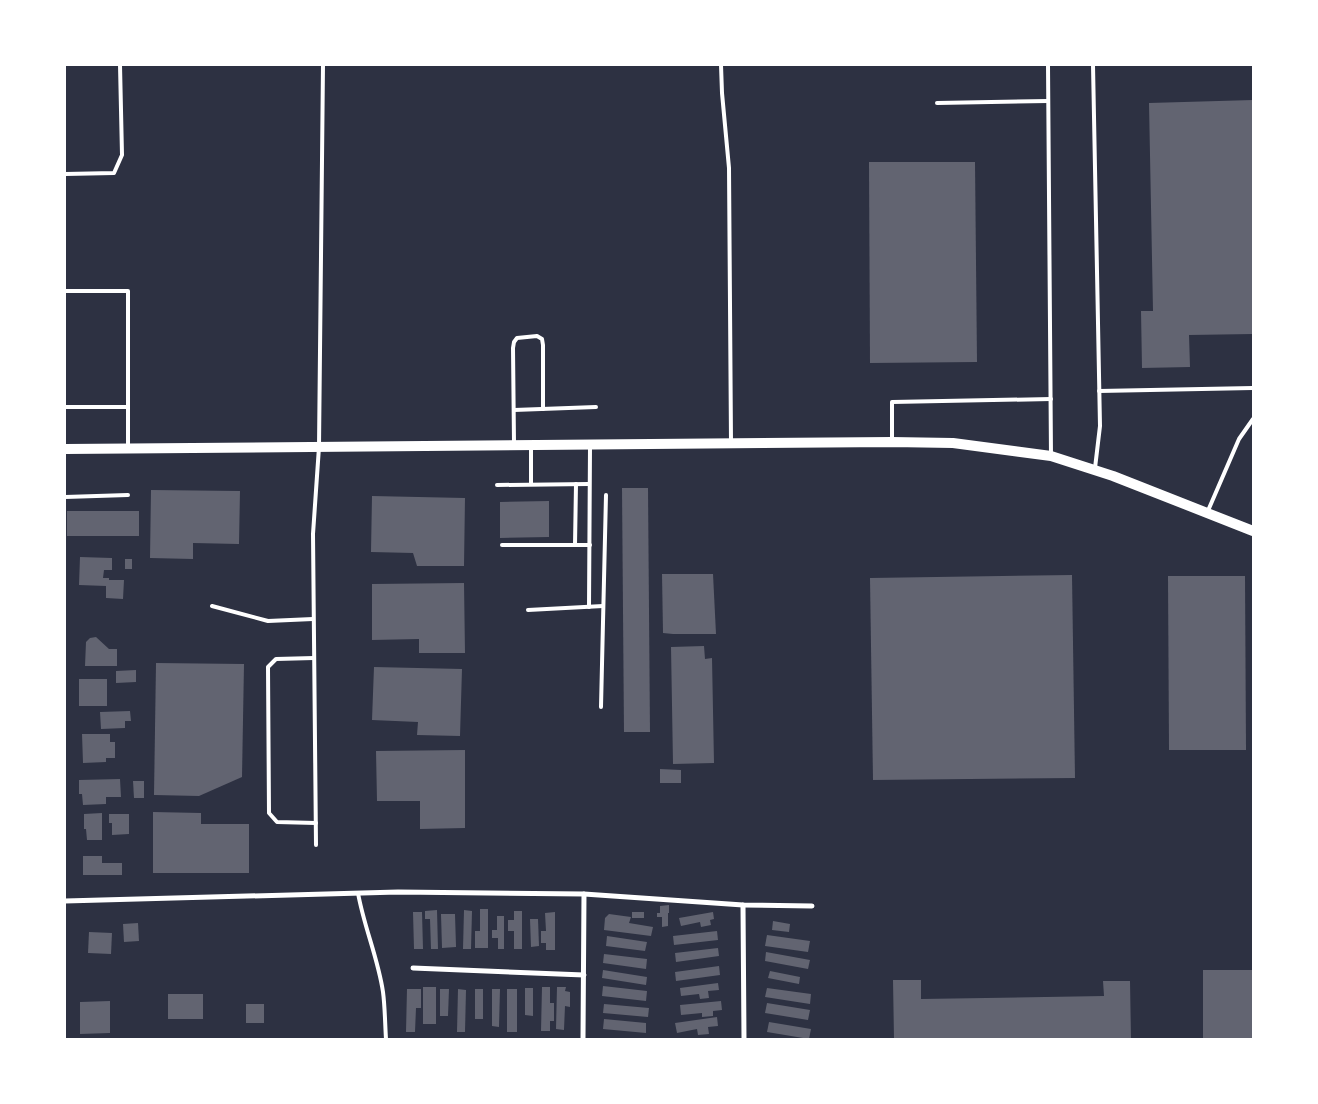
<svg xmlns="http://www.w3.org/2000/svg" width="1318" height="1104" viewBox="0 0 1318 1104" font-family="'IBM Plex Serif',serif">
<style>
.building{fill:#626471}
.lines{fill:none;stroke-linecap:round;stroke-linejoin:round}
.service{stroke:#fff;stroke-width:4}
.minor{stroke:#fff;stroke-width:5}
.secondary{stroke:#fff;stroke-width:10}
</style>
<rect width="100%" height="100%" fill="#2d3142"/>
<!-- building -->
<g class="building">
<path d="M 1253,100 L 1253,334 L 1189,335 L 1190,367 L 1142,368 L 1141,311 L 1153,311 L 1149,103 Z"/>
<path d="M 869,162 L 975,162 L 977,362 L 870,363 Z"/>
<path d="M 622,488 L 648,488 L 650,732 L 624,732 Z"/>
<path d="M 151,490 L 240,491 L 239,544 L 193,543 L 193,559 L 150,558 Z"/>
<path d="M 372,496 L 465,498 L 464,566 L 417,566 L 413,553 L 371,552 Z"/>
<path d="M 549,501 L 549,537 L 500,538 L 500,502 Z"/>
<rect x="67" y="511" width="72" height="25"/>
<path d="M 80,557 L 112,558 L 112,570 L 104,570 L 103,578 L 109,578 L 109,580 L 124,580 L 123,599 L 106,598 L 106,586 L 79,585 Z"/>
<rect x="125" y="559" width="7" height="10"/>
<path d="M 662,574 L 713,574 L 716,634 L 673,634 L 663,633 Z"/>
<path d="M 1072,575 L 1075,778 L 873,780 L 870,578 Z"/>
<path d="M 1168,576 L 1245,576 L 1246,750 L 1169,750 Z"/>
<path d="M 464,583 L 465,653 L 419,653 L 419,639 L 372,640 L 372,584 Z"/>
<path d="M 96,637 L 109,649 L 117,649 L 117,666 L 85,666 L 86,642 L 90,638 Z"/>
<path d="M 704,646 L 705,659 L 712,658 L 714,763 L 673,764 L 671,647 Z"/>
<path d="M 156,663 L 244,664 L 242,777 L 199,796 L 154,795 Z"/>
<path d="M 374,667 L 462,669 L 460,736 L 417,735 L 418,722 L 372,720 Z"/>
<path d="M 136,670 L 136,682 L 116,683 L 116,671 Z"/>
<rect x="79" y="679" width="28" height="27"/>
<path d="M 130,711 L 131,721 L 125,721 L 125,728 L 101,729 L 100,712 Z"/>
<path d="M 82,734 L 110,734 L 110,742 L 115,742 L 115,758 L 106,758 L 106,762 L 83,763 Z"/>
<path d="M 465,750 L 465,828 L 420,829 L 420,801 L 377,801 L 376,751 Z"/>
<path d="M 660,769 L 681,770 L 681,783 L 660,783 Z"/>
<path d="M 120,779 L 121,797 L 106,797 L 106,804 L 83,805 L 82,794 L 79,794 L 79,780 Z"/>
<path d="M 133,781 L 144,781 L 144,798 L 134,798 Z"/>
<path d="M 153,812 L 201,813 L 201,824 L 249,824 L 249,873 L 153,873 Z"/>
<path d="M 102,813 L 102,840 L 87,840 L 86,829 L 84,829 L 84,814 Z"/>
<path d="M 109,814 L 129,814 L 129,834 L 112,835 L 112,823 L 109,823 Z"/>
<path d="M 83,856 L 102,856 L 102,863 L 122,863 L 122,875 L 83,875 Z"/>
<path d="M 669,905 L 669,913 L 668,913 L 668,926 L 662,927 L 662,917 L 657,917 L 657,913 L 660,913 L 660,906 Z"/>
<path d="M 480,909 L 488,909 L 488,948 L 475,948 L 475,931 L 480,931 Z"/>
<path d="M 437,910 L 438,949 L 431,949 L 430,919 L 425,919 L 425,911 Z"/>
<path d="M 464,910 L 472,911 L 471,949 L 463,949 Z"/>
<path d="M 514,911 L 522,911 L 522,949 L 514,949 L 514,931 L 508,931 L 508,920 L 514,920 Z"/>
<path d="M 413,912 L 422,912 L 423,949 L 414,949 Z"/>
<path d="M 555,912 L 555,950 L 546,950 L 546,943 L 541,943 L 541,931 L 546,931 L 545,913 Z"/>
<rect x="632" y="912" width="12" height="6"/>
<path d="M 713,912 L 714,919 L 710,920 L 711,925 L 701,927 L 700,922 L 681,926 L 679,918 Z"/>
<path d="M 441,914 L 455,914 L 456,947 L 442,948 Z"/>
<path d="M 609,914 L 631,917 L 629,923 L 653,927 L 651,936 L 604,930 L 605,918 Z"/>
<path d="M 497,916 L 504,916 L 504,949 L 498,949 L 498,938 L 492,938 L 492,930 L 497,930 Z"/>
<path d="M 530,919 L 538,919 L 539,946 L 531,947 Z"/>
<path d="M 773,921 L 790,924 L 789,932 L 772,930 Z"/>
<path d="M 138,923 L 139,941 L 124,942 L 123,924 Z"/>
<path d="M 717,931 L 718,940 L 674,945 L 673,936 Z"/>
<path d="M 89,932 L 112,933 L 111,954 L 88,953 Z"/>
<path d="M 767,935 L 810,941 L 808,952 L 765,946 Z"/>
<path d="M 607,936 L 647,942 L 645,951 L 606,946 Z"/>
<path d="M 718,948 L 719,956 L 676,962 L 675,953 Z"/>
<path d="M 766,952 L 810,960 L 808,969 L 765,961 Z"/>
<path d="M 604,954 L 647,959 L 646,969 L 603,963 Z"/>
<path d="M 719,966 L 720,975 L 676,981 L 675,972 Z"/>
<path d="M 603,970 L 647,977 L 646,985 L 602,978 Z"/>
<rect x="1203" y="970" width="50" height="69"/>
<path d="M 770,971 L 800,977 L 799,984 L 768,978 Z"/>
<path d="M 893,980 L 921,980 L 921,999 L 1104,996 L 1103,981 L 1130,981 L 1131,1039 L 894,1039 Z"/>
<path d="M 718,983 L 719,990 L 708,991 L 709,998 L 700,999 L 699,994 L 681,996 L 680,988 Z"/>
<path d="M 603,986 L 647,991 L 646,1001 L 602,996 Z"/>
<rect x="423" y="987" width="13" height="37"/>
<path d="M 542,987 L 550,987 L 550,1003 L 554,1003 L 554,1021 L 550,1021 L 550,1031 L 541,1031 Z"/>
<path d="M 557,987 L 566,987 L 565,991 L 570,992 L 570,1007 L 565,1006 L 564,1030 L 556,1029 Z"/>
<path d="M 525,988 L 533,988 L 533,1016 L 525,1015 Z"/>
<path d="M 767,988 L 811,994 L 810,1004 L 765,997 Z"/>
<path d="M 407,989 L 421,989 L 421,1008 L 416,1008 L 415,1032 L 406,1032 Z"/>
<path d="M 440,989 L 449,989 L 448,1016 L 440,1016 Z"/>
<path d="M 458,989 L 466,990 L 465,1032 L 457,1032 Z"/>
<rect x="475" y="989" width="8" height="30"/>
<path d="M 492,989 L 500,989 L 499,1027 L 492,1026 Z"/>
<rect x="507" y="989" width="10" height="43"/>
<rect x="168" y="994" width="35" height="25"/>
<path d="M 110,1001 L 110,1033 L 80,1034 L 80,1002 Z"/>
<path d="M 721,1001 L 722,1010 L 713,1011 L 713,1016 L 702,1017 L 702,1013 L 681,1015 L 680,1005 Z"/>
<path d="M 767,1003 L 810,1010 L 808,1020 L 765,1013 Z"/>
<rect x="246" y="1004" width="18" height="19"/>
<path d="M 604,1004 L 649,1008 L 648,1017 L 603,1013 Z"/>
<path d="M 717,1017 L 718,1026 L 708,1027 L 709,1034 L 698,1035 L 697,1029 L 677,1033 L 675,1023 Z"/>
<path d="M 604,1019 L 646,1023 L 646,1033 L 603,1029 Z"/>
<path d="M 769,1022 L 811,1029 L 809,1039 L 767,1032 Z"/>
</g>
<g class="lines">
<!-- service -->
<g class="service">
<path d="M 721,65 L 722,93 L 729,168 L 731,441"/>
<path d="M 1048,65 L 1051,456"/>
<path d="M 1093,65 L 1100,426 L 1095,468"/>
<path d="M 937,103 L 1048,101"/>
<path d="M 65,174 L 114,173 L 122,155 L 120,65"/>
<path d="M 65,291 L 128,291 L 128,448"/>
<path d="M 1099,391 L 1253,388"/>
<path d="M 65,407 L 128,407"/>
<path d="M 514,410 L 596,407"/>
<path d="M 892,440 L 892,402 L 1051,399"/>
<path d="M 514,443 L 513,348 L 514,342 L 517,338 L 537,336 L 542,339 L 543,345 L 543,409"/>
<path d="M 531,484 L 531,445"/>
<path d="M 497,485 L 589,484"/>
<path d="M 65,497 L 128,495"/>
<path d="M 1207,513 L 1239,439 L 1253,419"/>
<path d="M 502,545 L 590,545"/>
<path d="M 575,545 L 576,484"/>
<path d="M 212,606 L 268,621 L 313,619"/>
<path d="M 589,607 L 590,447"/>
<path d="M 528,610 L 603,606"/>
<path d="M 314,658 L 276,659 L 268,667 L 269,813 L 277,822 L 316,823"/>
<path d="M 601,707 L 606,495"/>
<path d="M 316,845 L 313,534 L 319,447 L 323,65"/>
<path d="M 358,893 C 364,927 378,958 383,992 C 385,1007 385,1024 386,1039"/>
</g>
<!-- minor -->
<g class="minor">
<path d="M 65,901 L 398,892 L 584,894 L 743,905 L 812,906"/>
<path d="M 743,905 L 744,1039"/>
<path d="M 413,968 L 584,975"/>
<path d="M 583,1039 L 584,894"/>
</g>
<!-- secondary -->
<path class="secondary" d="M 65,449 L 892,442 L 953,443 L 1051,456 L 1113,476 L 1253,531"/>
</g>
<!-- border -->
<rect width="1318" height="1104" fill="none" stroke="#ffffff" stroke-width="132"/>
</svg>
